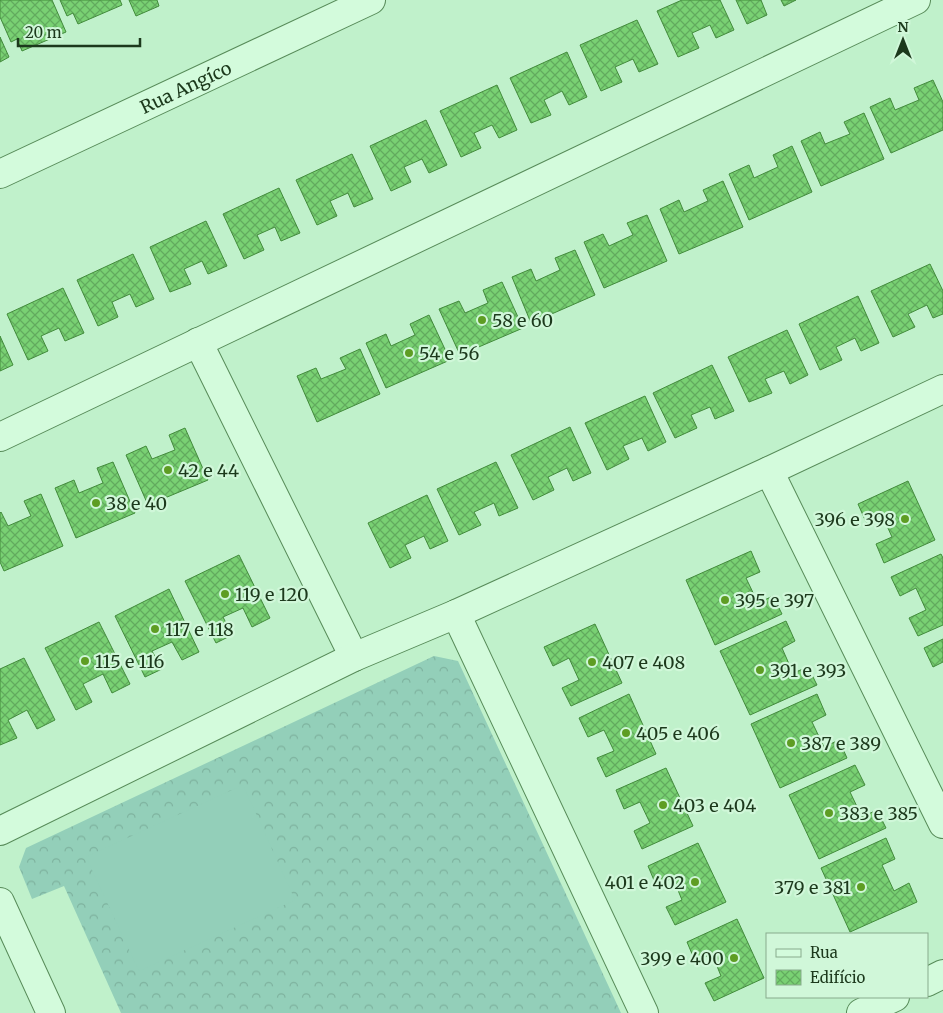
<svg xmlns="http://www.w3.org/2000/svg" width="943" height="1013" viewBox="0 0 943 1013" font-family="Merriweather,serif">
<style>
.forest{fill:url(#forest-crowns)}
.pitch{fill:#93cfb9}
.building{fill:url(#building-cross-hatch);stroke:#428b3b}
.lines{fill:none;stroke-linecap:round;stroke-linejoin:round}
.minor-casing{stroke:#578b59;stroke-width:30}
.minor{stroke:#d3fbdc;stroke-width:28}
.poi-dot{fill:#5e9d23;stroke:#d0f7d9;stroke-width:2}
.labels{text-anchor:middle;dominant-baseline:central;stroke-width:4.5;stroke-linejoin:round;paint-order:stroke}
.street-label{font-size:18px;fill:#1c391c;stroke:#d0f7d9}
.poi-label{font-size:18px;fill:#1c391c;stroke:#d0f7d9;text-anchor:start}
</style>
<defs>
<pattern id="forest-crowns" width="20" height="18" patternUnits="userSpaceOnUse" patternTransform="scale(1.25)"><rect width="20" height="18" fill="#93cfb9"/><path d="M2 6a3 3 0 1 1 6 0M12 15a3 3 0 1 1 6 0" fill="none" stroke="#7eb29e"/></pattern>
<pattern id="building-cross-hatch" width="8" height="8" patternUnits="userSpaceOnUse" patternTransform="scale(1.25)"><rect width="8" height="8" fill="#79d173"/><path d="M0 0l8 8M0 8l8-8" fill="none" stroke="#62ab5e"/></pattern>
</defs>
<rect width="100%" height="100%" fill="#c0f1cb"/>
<!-- forest -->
<path class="forest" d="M 434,656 L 458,661 L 621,1013 L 121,1013 L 64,886 L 32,899 L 19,867 L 26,848 Z"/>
<!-- pitch -->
<path class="pitch" d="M 243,785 L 295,900 L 139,971 L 86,857 Z"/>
<!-- building -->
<g class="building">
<path d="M 0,0 L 52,0 L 66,32 L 22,51 L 17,39 L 11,42 L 0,17 Z"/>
<path d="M 60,0 L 120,0 L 122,5 L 78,24 L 73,13 L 67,16 Z"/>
<path d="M 129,0 L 157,0 L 159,6 L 136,16 Z"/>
<path d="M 682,0 L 720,0 L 734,30 L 716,38 L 710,25 L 692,33 L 699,48 L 678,57 L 657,11 Z"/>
<path d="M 736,0 L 761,0 L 767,15 L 747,24 Z"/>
<path d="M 781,0 L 796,0 L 784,6 Z"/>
<path d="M 637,20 L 658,64 L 639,72 L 633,59 L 615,67 L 622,82 L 601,91 L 580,45 Z"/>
<path d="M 0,37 L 9,57 L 0,62 Z"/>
<path d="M 567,52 L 587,97 L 569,105 L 562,91 L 544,100 L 551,115 L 531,123 L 510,78 Z"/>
<path d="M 933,80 L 943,102 L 943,130 L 891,153 L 870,107 L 890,98 L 895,110 L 919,100 L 914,88 Z"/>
<path d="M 497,85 L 517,130 L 499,138 L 492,125 L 474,133 L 481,148 L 461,157 L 440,111 Z"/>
<path d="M 864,113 L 884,159 L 821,186 L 801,141 L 820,132 L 825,144 L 850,134 L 844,122 Z"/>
<path d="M 426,120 L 447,165 L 429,173 L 422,159 L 404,167 L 411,182 L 391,191 L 370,146 Z"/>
<path d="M 792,146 L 812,192 L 749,220 L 729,174 L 749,165 L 754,178 L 778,167 L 773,155 Z"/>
<path d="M 352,154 L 373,199 L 354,207 L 348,193 L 330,201 L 337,216 L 317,225 L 296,180 Z"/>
<path d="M 723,181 L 743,227 L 679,254 L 660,209 L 679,200 L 684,212 L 708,201 L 703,190 Z"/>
<path d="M 279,188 L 300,233 L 281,241 L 275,227 L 257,235 L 264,250 L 244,259 L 223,214 Z"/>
<path d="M 647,215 L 667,261 L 604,288 L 584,242 L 603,234 L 609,246 L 633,235 L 627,223 Z"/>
<path d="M 206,221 L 227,266 L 208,274 L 202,261 L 184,269 L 191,284 L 170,292 L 150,247 Z"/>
<path d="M 575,250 L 595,295 L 531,323 L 512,277 L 531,269 L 536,281 L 560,270 L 555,258 Z"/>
<path d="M 133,254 L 154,299 L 136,307 L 130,294 L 112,302 L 118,317 L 98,326 L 77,280 Z"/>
<path d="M 930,264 L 943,291 L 943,314 L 933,318 L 927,305 L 908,314 L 915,327 L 893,337 L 871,291 Z"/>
<path d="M 502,282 L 523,328 L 460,355 L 439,309 L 459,301 L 465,313 L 488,303 L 483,290 Z"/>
<path d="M 63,288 L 84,333 L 65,341 L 59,328 L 41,336 L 48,351 L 28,360 L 7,314 Z"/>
<path d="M 858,296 L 879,343 L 861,351 L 855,338 L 836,347 L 842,360 L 820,370 L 799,324 Z"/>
<path d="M 429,315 L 450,360 L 386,388 L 366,343 L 386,334 L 391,346 L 415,335 L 410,324 Z"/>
<path d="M 787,330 L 808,375 L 790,384 L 784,371 L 765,379 L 772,393 L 749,402 L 728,357 Z"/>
<path d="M 0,336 L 13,365 L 0,371 Z"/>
<path d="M 360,349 L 380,394 L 317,422 L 297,376 L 316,368 L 321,379 L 346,369 L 340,358 Z"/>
<path d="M 712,365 L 734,411 L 715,419 L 710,407 L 691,415 L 697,428 L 675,438 L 653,393 Z"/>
<path d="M 645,396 L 666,442 L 648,451 L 642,438 L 623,446 L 629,459 L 607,470 L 585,423 Z"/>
<path d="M 570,427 L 591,473 L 573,481 L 567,468 L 548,477 L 554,490 L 533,500 L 511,455 Z"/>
<path d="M 185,428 L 208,480 L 148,505 L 126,455 L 146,446 L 152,459 L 175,450 L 169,435 Z"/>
<path d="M 113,462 L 135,513 L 76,538 L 55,488 L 74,480 L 79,493 L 103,483 L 97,468 Z"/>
<path d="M 496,462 L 518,508 L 499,516 L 494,503 L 474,512 L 481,525 L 459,535 L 437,489 Z"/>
<path d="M 908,481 L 935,540 L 884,563 L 876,544 L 892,537 L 882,515 L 866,522 L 858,504 Z"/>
<path d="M 41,494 L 63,546 L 4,571 L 0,562 L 0,513 L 1,512 L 8,526 L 31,516 L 24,501 Z"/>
<path d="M 427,495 L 448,541 L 430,549 L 424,536 L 405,545 L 411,558 L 390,568 L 368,523 Z"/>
<path d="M 751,551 L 760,572 L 746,578 L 758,603 L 773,596 L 782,614 L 715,645 L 686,580 Z"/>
<path d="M 941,554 L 943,558 L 943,625 L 918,636 L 909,618 L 926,610 L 916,588 L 900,596 L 891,577 Z"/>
<path d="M 239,555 L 270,618 L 252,627 L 243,608 L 223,617 L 232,635 L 216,643 L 185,581 Z"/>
<path d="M 169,589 L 199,652 L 182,660 L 172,642 L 152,651 L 162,669 L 145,677 L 115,616 Z"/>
<path d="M 786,621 L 795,641 L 782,648 L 793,673 L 808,667 L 817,685 L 750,715 L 720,651 Z"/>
<path d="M 99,622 L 130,684 L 112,693 L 103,674 L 83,684 L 92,702 L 76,710 L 45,648 Z"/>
<path d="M 595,624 L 622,683 L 571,706 L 562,688 L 579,680 L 569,658 L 553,666 L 544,647 Z"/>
<path d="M 943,639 L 943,662 L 933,667 L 924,648 Z"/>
<path d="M 24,658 L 55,720 L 37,729 L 27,710 L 8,720 L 17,738 L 0,745 L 0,669 Z"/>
<path d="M 629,694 L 656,754 L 606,777 L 597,758 L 614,751 L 604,730 L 588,737 L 579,718 Z"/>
<path d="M 817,694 L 826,715 L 812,722 L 824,747 L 839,740 L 847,758 L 780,788 L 751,724 Z"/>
<path d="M 855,765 L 865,785 L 850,792 L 862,817 L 877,810 L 886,828 L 819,859 L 789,795 Z"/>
<path d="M 666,768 L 693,826 L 642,849 L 634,831 L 650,823 L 640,802 L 624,809 L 616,790 Z"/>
<path d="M 886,838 L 895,859 L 882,865 L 894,891 L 909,883 L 917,902 L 850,932 L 821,868 Z"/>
<path d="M 698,843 L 726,902 L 675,925 L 666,907 L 682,900 L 673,878 L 656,885 L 648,866 Z"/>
<path d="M 737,919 L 764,978 L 714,1001 L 705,983 L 721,976 L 712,954 L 695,961 L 687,942 Z"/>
</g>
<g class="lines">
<!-- minor casing -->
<g class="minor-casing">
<g id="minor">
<path id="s1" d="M 0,174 L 371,0"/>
<path d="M 198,342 L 354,657"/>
<path d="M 0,437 L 916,0"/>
<path d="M 769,471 L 943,824"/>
<path d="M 456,614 L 644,1013"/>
<path d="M 0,831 L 354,657 L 456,614 L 769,471 L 943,389"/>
<path d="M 0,902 L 51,1013"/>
<path d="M 927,982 L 943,974"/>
<path d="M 861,1013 L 895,997"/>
</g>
</g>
<!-- minor -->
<use href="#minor" class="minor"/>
</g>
<!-- markers -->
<g class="poi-dot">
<circle cx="482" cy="320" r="5"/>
<circle cx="409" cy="353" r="5"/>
<circle cx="168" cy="470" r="5"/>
<circle cx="96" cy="503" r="5"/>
<circle cx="905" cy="519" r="5"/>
<circle cx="225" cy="594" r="5"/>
<circle cx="725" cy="600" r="5"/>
<circle cx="155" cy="629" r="5"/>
<circle cx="85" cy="661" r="5"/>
<circle cx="592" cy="662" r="5"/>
<circle cx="760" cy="670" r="5"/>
<circle cx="626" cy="733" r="5"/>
<circle cx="791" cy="743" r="5"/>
<circle cx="663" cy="805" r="5"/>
<circle cx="829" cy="813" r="5"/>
<circle cx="695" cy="882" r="5"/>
<circle cx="861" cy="887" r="5"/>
<circle cx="734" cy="958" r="5"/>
</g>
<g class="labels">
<!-- street labels -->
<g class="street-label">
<text stroke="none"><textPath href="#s1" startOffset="205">Rua Angíco</textPath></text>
</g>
<!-- poi labels -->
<g class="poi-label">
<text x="492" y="320">58 e 60</text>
<text x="419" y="353">54 e 56</text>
<text x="178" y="470">42 e 44</text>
<text x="106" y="503">38 e 40</text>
<text x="895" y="519" text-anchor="end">396 e 398</text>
<text x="235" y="594">119 e 120</text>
<text x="735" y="600">395 e 397</text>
<text x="165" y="629">117 e 118</text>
<text x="95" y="661">115 e 116</text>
<text x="602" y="662">407 e 408</text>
<text x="770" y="670">391 e 393</text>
<text x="636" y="733">405 e 406</text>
<text x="801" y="743">387 e 389</text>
<text x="673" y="805">403 e 404</text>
<text x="839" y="813">383 e 385</text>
<text x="685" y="882" text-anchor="end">401 e 402</text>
<text x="851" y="887" text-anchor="end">379 e 381</text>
<text x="724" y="958" text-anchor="end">399 e 400</text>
</g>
</g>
<!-- legend -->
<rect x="766" y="933" width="162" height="65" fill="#d0f7d9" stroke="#88ab8d"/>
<rect x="776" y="949" width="25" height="8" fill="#d3fbdc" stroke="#88ab8d"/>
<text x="810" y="958" font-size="15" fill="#1c391c">Rua</text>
<rect x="776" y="970" width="25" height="15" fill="url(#building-cross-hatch)" stroke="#88ab8d"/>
<text x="810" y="983" font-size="15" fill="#1c391c">Edifício</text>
<!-- north arrow -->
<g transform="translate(903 40)" stroke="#d0f7d9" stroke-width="4" paint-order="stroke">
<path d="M0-4L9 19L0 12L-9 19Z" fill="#1c391c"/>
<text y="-8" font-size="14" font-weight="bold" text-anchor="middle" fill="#1c391c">N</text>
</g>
<!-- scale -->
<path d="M18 38v8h122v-8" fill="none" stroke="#1c391c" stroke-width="2.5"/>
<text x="25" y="38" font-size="15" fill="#1c391c" stroke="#d0f7d9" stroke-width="4" paint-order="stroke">20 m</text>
</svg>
